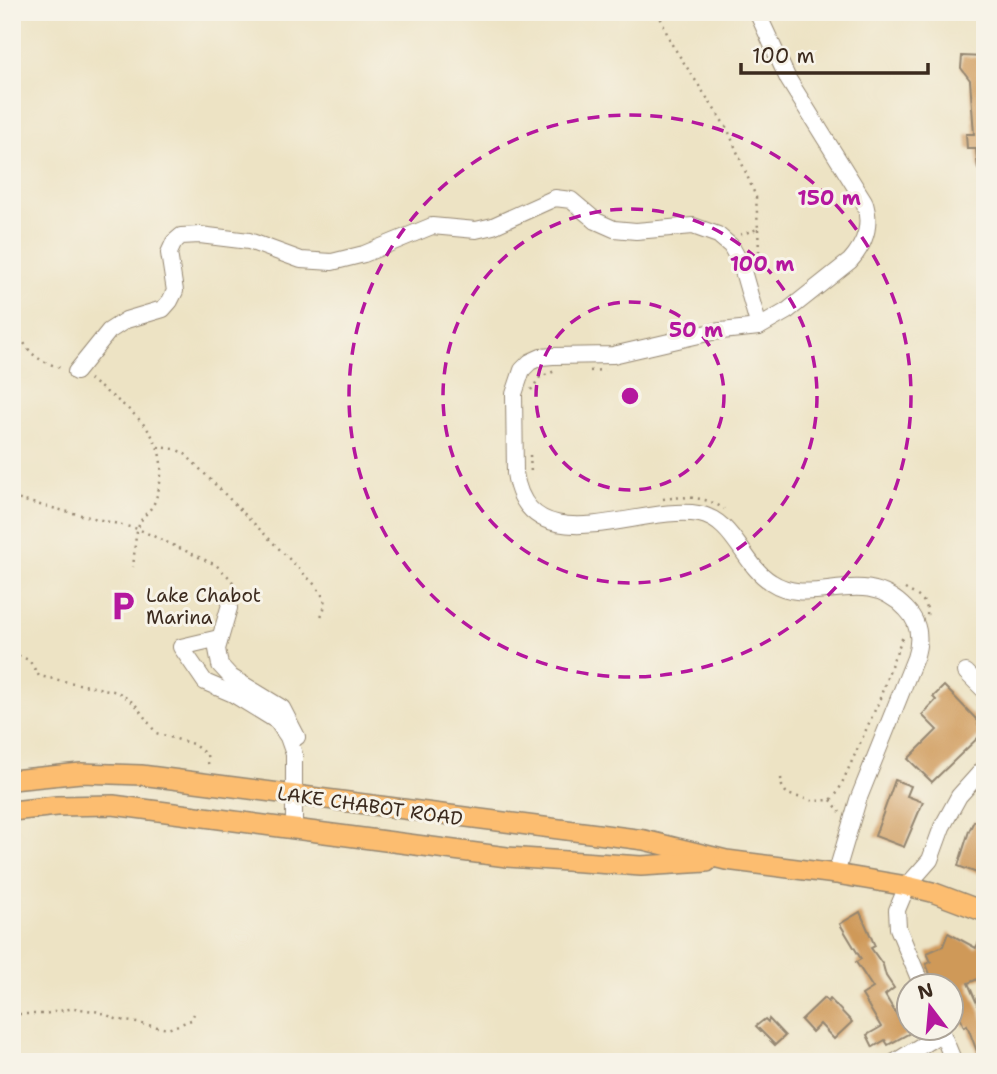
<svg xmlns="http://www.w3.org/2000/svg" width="997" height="1074" viewBox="0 0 997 1074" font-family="'Shantell Sans',sans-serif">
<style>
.building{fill:#cf9959}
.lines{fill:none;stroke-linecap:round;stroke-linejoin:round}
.minor-casing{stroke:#948671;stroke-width:18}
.major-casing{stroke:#948671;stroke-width:22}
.path{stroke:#948671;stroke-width:2.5;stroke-dasharray:2 5;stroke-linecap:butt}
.minor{stroke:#fff;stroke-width:16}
.major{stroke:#fcbd6f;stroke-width:19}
.ring{fill:none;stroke:#b5179e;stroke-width:3.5;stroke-dasharray:12 9}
.labels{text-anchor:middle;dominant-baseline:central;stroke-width:6;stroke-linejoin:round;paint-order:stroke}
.poi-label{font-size:19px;fill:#3b2a1e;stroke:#f7f3e8;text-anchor:start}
.street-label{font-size:19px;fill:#3b2a1e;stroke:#f7f3e8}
.centre{fill:#b5179e;stroke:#f7f3e8;stroke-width:3.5}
.ring-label{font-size:21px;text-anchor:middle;font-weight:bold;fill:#b5179e;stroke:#f7f3e8;stroke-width:6;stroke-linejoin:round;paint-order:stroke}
</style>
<rect width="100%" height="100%" fill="#f7f3e8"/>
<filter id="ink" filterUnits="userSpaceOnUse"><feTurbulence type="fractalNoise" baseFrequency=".0143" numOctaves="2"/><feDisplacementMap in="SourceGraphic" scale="14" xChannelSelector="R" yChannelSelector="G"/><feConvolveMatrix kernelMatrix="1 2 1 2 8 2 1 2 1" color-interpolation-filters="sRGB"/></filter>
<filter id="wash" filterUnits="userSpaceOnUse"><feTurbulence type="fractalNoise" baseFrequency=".00686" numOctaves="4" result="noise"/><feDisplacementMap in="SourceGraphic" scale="28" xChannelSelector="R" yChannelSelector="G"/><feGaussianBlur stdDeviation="1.57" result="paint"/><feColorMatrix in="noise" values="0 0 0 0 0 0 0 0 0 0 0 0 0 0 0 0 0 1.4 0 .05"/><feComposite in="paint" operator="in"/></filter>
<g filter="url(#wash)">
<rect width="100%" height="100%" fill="#ede3c4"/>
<g id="blocks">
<!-- building -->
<g class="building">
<path d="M 962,56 L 983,57 L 983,61 L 985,61 L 985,168 L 978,169 L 976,149 L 967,149 L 966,134 L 974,134 L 970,80 L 961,68 Z"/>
<path d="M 944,686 L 979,722 L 978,724 L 985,731 L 932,782 L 908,759 L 937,730 L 922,715 L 936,700 L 933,697 Z"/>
<path d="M 895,780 L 911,786 L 907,796 L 923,802 L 904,847 L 875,836 Z"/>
<path d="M 974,821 L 985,825 L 985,876 L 958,866 L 969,831 Z"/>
<path d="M 860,912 L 875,946 L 871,948 L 883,965 L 886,976 L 894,988 L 885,995 L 898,1017 L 901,1015 L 912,1032 L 888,1045 L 885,1040 L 873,1047 L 867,1035 L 881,1027 L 862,995 L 873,988 L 856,962 L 861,959 L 840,924 Z"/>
<path d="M 985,929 L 985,976 L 968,983 L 985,1022 L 985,1062 L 981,1062 L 967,1025 L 964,1027 L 957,1009 L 951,986 L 949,986 L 945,978 L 934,984 L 926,964 L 931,962 L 927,953 L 943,946 L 948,933 L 976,948 Z"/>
<path d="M 824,998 L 828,1002 L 830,999 L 852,1022 L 834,1039 L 820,1024 L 812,1032 L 801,1020 Z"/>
<path d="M 765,1019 L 768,1022 L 769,1019 L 785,1036 L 775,1045 L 756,1026 Z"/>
</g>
</g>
</g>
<g filter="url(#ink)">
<use href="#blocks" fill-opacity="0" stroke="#948671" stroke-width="2"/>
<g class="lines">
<!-- minor casing -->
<g class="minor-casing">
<g id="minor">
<path d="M 757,12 L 788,79 L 864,201 C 872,224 866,243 850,261 L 787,311 L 759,327 L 712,332 L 613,355 L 553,356 L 541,357 L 530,362 L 522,370 L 514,394 L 515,473 C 529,567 641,503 699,514 C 735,521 742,564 771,582 C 813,610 863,563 906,609 C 920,623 921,640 915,658 L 858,800 L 836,874"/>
<path d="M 76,372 L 109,331 L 126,320 L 163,309 L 170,301 L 175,291 L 169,253 L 174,242 L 181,236 L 200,235 L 249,241 L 301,260 L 332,262 L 364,254 L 432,226 L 476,230 L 493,226 L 555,198 L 571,200 L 596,221 L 614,229 L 636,231 L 693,226 L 718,235 L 731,246 L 741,264 L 759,327"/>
<path d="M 229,608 L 217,649 L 220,665 L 231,677 L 282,708 L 297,737"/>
<path d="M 219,638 L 181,647 L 205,682 L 233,694 L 277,721 L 288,737 L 294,754 L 294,828"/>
<path d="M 966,672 L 985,691"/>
<path d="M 922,986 L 898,928 L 897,910 L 907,886 L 930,860 L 942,827 L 959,796 L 985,767"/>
<path d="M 940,1028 L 954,1062"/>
<path d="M 895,1062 L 942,1033"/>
</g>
</g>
<!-- major casing -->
<g class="major-casing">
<g id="major">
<path d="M 12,780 L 81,773 L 141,775 L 644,840 L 726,860 L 836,874 L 907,886 L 932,892 L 985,912"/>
<path d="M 12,811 L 57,806 L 113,805 L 507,857 L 641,866 L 707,862"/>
</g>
</g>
<!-- path -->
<g class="path">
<path d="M 658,12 L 671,43 L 728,130 L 756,197 L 758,229 L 739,235"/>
<path d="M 758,229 L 760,274"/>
<path d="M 12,326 C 33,354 28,357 64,369"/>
<path d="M 590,371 L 604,370"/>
<path d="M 89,379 C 133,412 178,438 155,501 C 152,509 146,513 142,519 C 134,532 135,552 133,567"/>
<path d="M 531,390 L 540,377 L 555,371"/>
<path d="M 158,447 L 175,449 L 185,454 L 316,586 C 324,597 328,603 321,616"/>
<path d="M 530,455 L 531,473"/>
<path d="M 12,498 L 138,529 L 216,565 L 231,579 L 235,586 L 238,598"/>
<path d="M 663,499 C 684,496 706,496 724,509"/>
<path d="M 905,589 C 917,596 929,600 927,616"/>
<path d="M 12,653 L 29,660 L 39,676 L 118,692 L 135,704 L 156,733 L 193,744 L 207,755 L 209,769"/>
<path d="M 781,778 L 782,786 L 787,794 L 813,801 L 831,800 L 838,792 L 879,701 L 892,663 L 904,634"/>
<path d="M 831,800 L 840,812"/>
<path d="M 12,1014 L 44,1014 L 74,1008 L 100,1012 L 116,1019 L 168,1029 L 191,1020 L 194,1014"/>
</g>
<!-- minor -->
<use href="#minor" class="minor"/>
<!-- major -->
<use href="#major" class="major"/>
</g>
</g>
<!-- distance rings -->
<g class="ring">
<circle cx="630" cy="396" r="94"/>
<circle cx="630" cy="396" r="187"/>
<circle cx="630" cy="396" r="281"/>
</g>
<!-- icons -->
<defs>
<g id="parking-bare" transform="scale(2.415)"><path d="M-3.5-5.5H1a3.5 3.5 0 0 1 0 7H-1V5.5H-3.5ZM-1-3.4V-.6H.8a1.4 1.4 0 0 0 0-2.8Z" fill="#b5179e" stroke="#f7f3e8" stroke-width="2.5" paint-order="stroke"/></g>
</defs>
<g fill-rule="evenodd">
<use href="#parking-bare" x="123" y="606"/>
</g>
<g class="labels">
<!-- poi labels -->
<g class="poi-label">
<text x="146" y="595">Lake Chabot<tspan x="146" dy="22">Marina</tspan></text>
</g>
<!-- street labels -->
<g class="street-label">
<text transform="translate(370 806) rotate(8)">LAKE CHABOT ROAD</text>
</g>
</g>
<circle cx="630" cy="396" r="10" class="centre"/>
<g class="ring-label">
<text x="829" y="205">150 m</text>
<text x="762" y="271">100 m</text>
<text x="696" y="337">50 m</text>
</g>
<!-- margin -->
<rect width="997" height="1074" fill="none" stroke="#f7f3e8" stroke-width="42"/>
<!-- north arrow -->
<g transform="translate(930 1007) rotate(344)"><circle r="33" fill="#f7f3e8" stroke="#aca397" stroke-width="2"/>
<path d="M0-5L12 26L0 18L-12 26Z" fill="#b5179e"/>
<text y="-10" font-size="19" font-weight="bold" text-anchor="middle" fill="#3b2a1e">N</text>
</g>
<!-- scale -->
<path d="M741 63v10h187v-10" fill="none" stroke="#3b2a1e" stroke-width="3.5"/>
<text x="752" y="63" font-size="21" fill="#3b2a1e" stroke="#f7f3e8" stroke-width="5" paint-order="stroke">100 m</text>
</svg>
